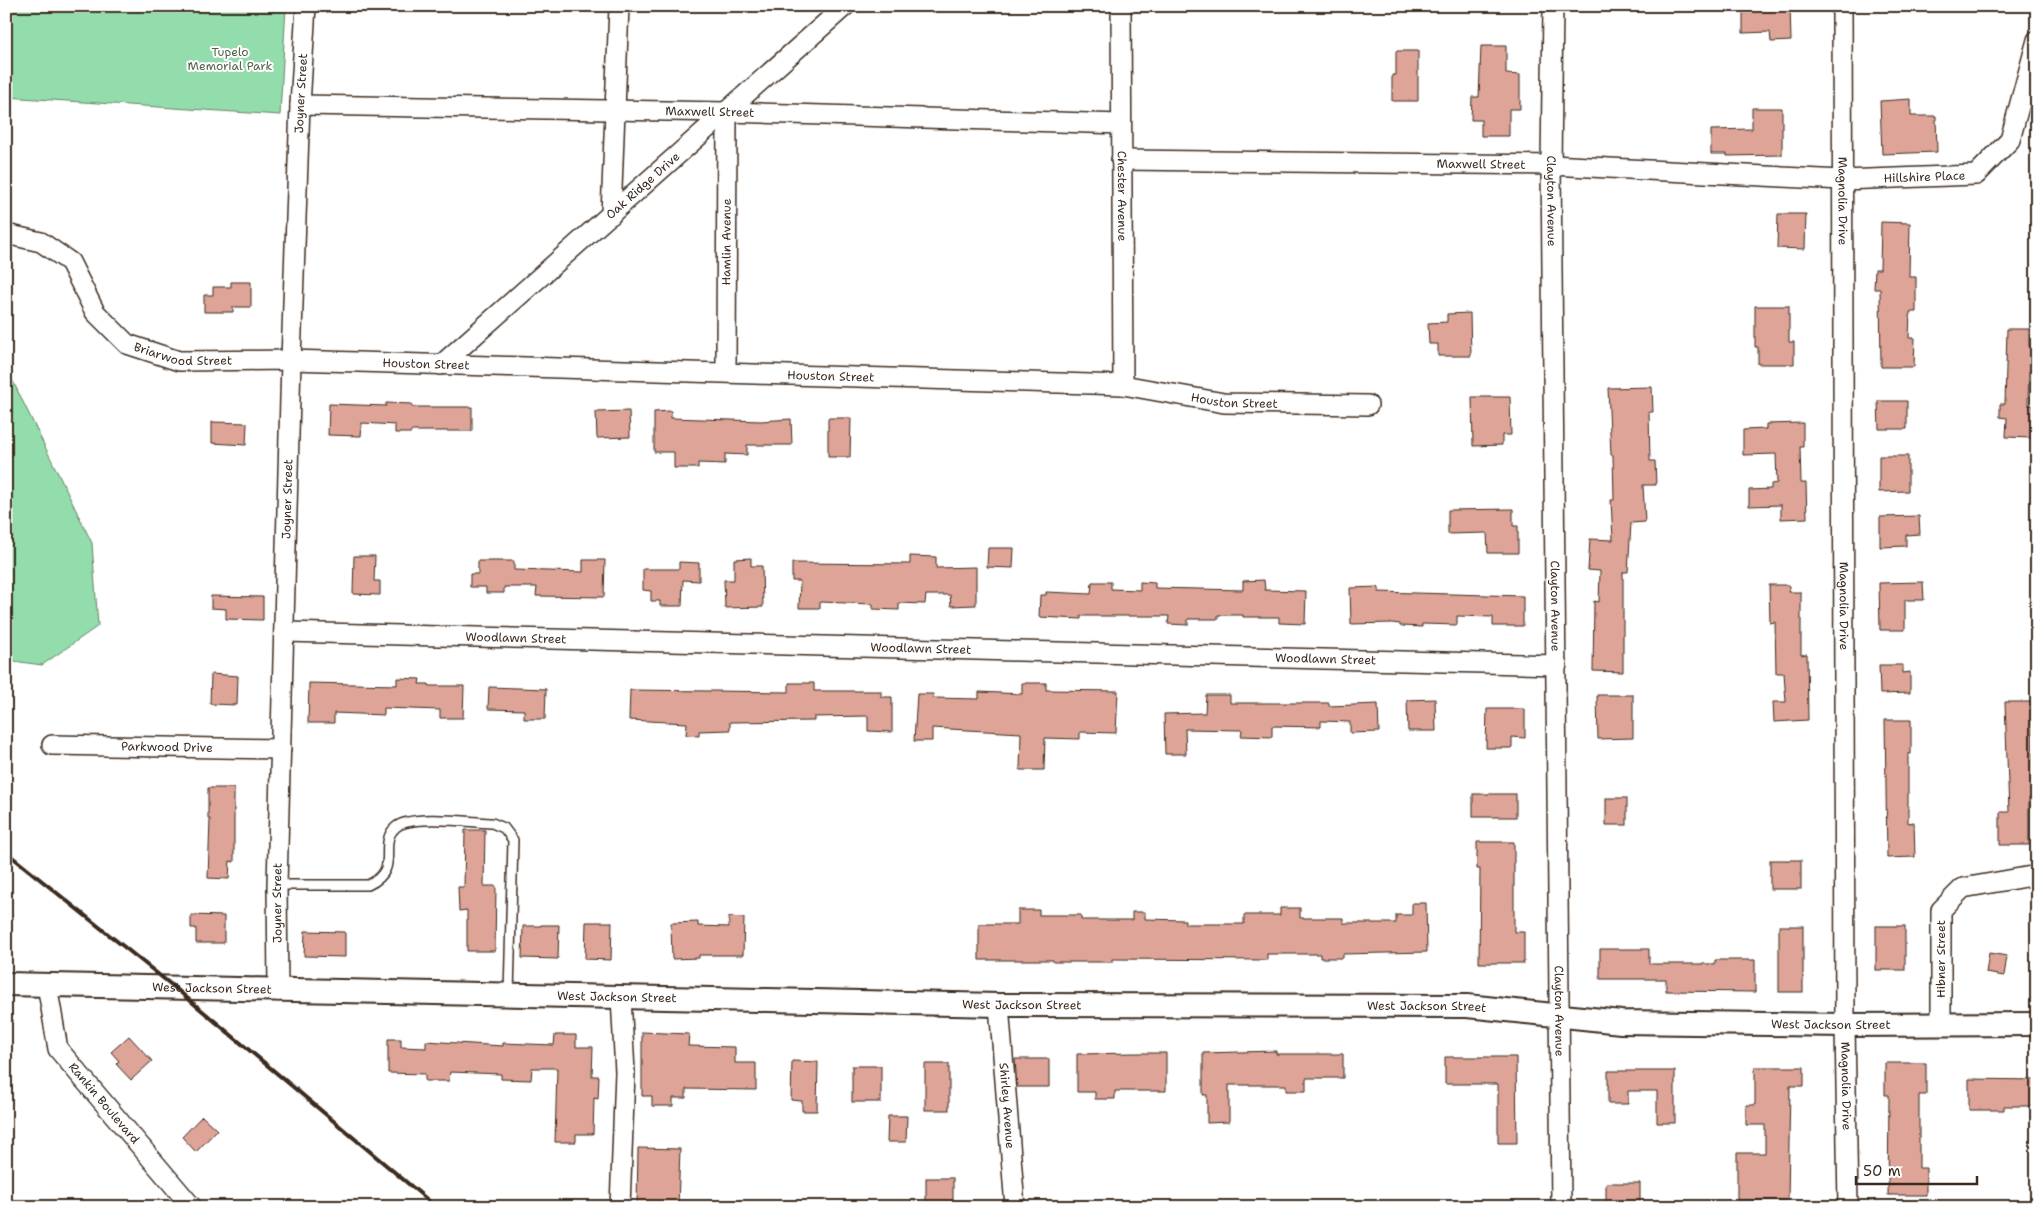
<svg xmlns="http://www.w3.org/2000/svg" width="2043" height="1213" viewBox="0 0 2043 1213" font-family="'Shantell Sans',sans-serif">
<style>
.green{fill:#93dcab;stroke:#678364}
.building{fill:#dda497;stroke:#3b2a1e}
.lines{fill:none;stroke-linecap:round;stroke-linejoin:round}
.service-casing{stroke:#3b2a1e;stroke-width:12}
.minor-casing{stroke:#3b2a1e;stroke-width:22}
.tertiary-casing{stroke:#3b2a1e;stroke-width:26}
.service{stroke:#fff;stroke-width:9}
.minor{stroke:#fff;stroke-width:19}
.tertiary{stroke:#fff;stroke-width:22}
.rail{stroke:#3b2a1e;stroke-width:4}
.labels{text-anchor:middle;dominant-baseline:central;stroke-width:4;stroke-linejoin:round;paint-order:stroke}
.park-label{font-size:12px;fill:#555f48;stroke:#fff}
.street-label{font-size:12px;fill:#3b2a1e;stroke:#fff}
</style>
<rect width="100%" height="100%" fill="#fff"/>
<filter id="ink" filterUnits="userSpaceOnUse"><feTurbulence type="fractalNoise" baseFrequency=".02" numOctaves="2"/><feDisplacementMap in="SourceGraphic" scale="10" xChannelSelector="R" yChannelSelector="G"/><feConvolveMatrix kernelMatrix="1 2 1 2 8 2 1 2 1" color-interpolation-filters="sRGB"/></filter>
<g filter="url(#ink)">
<!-- green -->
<g class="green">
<path d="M 6,6 L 286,6 L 280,115 L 6,97 Z"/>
<path d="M 6,367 L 92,543 L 98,626 L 42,665 L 6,660 Z"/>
</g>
<!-- building -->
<g class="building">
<path d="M 1743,6 L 1790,6 L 1791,41 L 1771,42 L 1770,32 L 1743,33 Z"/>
<path d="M 1481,46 L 1506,46 L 1506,74 L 1520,75 L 1520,109 L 1509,109 L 1509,136 L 1481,136 L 1481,120 L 1471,120 L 1472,97 L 1479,97 Z"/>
<path d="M 1396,51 L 1418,51 L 1418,101 L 1392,101 L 1392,75 L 1396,75 Z"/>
<path d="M 1911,99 L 1911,116 L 1936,116 L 1937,152 L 1882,154 L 1880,101 Z"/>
<path d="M 1752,108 L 1782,108 L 1782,155 L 1727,156 L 1727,154 L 1711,154 L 1711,130 L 1752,129 Z"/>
<path d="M 1778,214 L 1806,214 L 1805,249 L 1777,248 Z"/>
<path d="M 1881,222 L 1910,223 L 1909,277 L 1916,277 L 1916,312 L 1910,312 L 1909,338 L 1915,338 L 1914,367 L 1881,367 L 1880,289 L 1874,289 L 1875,269 L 1880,269 Z"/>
<path d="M 231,282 L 251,282 L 251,307 L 233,307 L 233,312 L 204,312 L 204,295 L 213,295 L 213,287 L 231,287 Z"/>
<path d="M 1755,306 L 1789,306 L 1789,342 L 1794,342 L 1794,364 L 1758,364 L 1758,347 L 1755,347 Z"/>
<path d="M 1470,313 L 1471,356 L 1438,356 L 1438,344 L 1429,344 L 1428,323 L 1447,322 L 1447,314 Z"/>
<path d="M 2007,329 L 2029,329 L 2029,346 L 2034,346 L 2034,371 L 2029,371 L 2028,405 L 2033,405 L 2031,438 L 2006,437 L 2007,418 L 2000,417 L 2000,404 L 2005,404 Z"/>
<path d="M 1652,387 L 1653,412 L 1649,412 L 1650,461 L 1655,461 L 1656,485 L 1643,485 L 1645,522 L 1631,523 L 1628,572 L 1623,572 L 1623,672 L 1593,671 L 1594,601 L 1599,602 L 1600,571 L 1588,570 L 1590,539 L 1613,540 L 1611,500 L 1614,500 L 1613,455 L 1611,455 L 1608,388 Z"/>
<path d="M 1472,397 L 1510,397 L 1511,435 L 1502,435 L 1502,445 L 1473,446 Z"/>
<path d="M 1878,401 L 1907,401 L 1907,429 L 1879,429 Z"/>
<path d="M 386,403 L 412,404 L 412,407 L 472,407 L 472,431 L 411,431 L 411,433 L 395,433 L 395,425 L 362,423 L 361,436 L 328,435 L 329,404 L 386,406 Z"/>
<path d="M 629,411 L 630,437 L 597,438 L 596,412 Z"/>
<path d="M 671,411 L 671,418 L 761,421 L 791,419 L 792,445 L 747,445 L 747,455 L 725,454 L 725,464 L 698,463 L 698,468 L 674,468 L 674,452 L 654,452 L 654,412 Z"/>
<path d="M 828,418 L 851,418 L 850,457 L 828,457 Z"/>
<path d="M 212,422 L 247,423 L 246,445 L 212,443 Z"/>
<path d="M 1803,423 L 1803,447 L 1800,447 L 1801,483 L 1806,483 L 1807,518 L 1781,519 L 1781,505 L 1749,506 L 1749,490 L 1771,489 L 1771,484 L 1777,483 L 1776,454 L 1743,455 L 1743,430 L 1766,429 L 1766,424 Z"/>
<path d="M 1879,456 L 1908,456 L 1908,491 L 1879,492 Z"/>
<path d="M 1513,509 L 1513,526 L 1518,526 L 1518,553 L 1488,553 L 1487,533 L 1448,534 L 1448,510 Z"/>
<path d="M 1919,516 L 1920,534 L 1906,535 L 1906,546 L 1880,547 L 1880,517 Z"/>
<path d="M 988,548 L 1014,548 L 1013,568 L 987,567 Z"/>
<path d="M 354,556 L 375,556 L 374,581 L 380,581 L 380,595 L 353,594 Z"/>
<path d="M 910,556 L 936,557 L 936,568 L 976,567 L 976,605 L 951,606 L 950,595 L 926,595 L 925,604 L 899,603 L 899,610 L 873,609 L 873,604 L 820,602 L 820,608 L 799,608 L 800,581 L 792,581 L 792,563 L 910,564 Z"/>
<path d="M 751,558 L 751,566 L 762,566 L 763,607 L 725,608 L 724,580 L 734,580 L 734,559 Z"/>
<path d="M 583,560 L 605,560 L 604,597 L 536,596 L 537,587 L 504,587 L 504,593 L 486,593 L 486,587 L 470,587 L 470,574 L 478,574 L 478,561 L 514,561 L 514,570 L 583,572 Z"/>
<path d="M 679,562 L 699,563 L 699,581 L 683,580 L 682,606 L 660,606 L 660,601 L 651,601 L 651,591 L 643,590 L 643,569 L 679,569 Z"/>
<path d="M 1264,580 L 1265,590 L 1306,591 L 1305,624 L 1279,623 L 1279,617 L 1243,617 L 1243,615 L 1218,615 L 1218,619 L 1188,619 L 1188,625 L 1168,624 L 1169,616 L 1081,616 L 1081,619 L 1039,617 L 1040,595 L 1046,595 L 1046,592 L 1091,594 L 1092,582 L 1111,582 L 1111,589 L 1140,590 L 1140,582 L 1155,583 L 1155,588 L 1243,590 L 1243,581 Z"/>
<path d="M 1923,582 L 1924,600 L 1905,600 L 1905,630 L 1880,630 L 1879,583 Z"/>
<path d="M 1769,585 L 1789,585 L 1789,592 L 1801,592 L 1801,655 L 1807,654 L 1808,720 L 1774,722 L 1773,702 L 1786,702 L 1784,673 L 1776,673 L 1775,622 L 1770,623 Z"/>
<path d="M 1379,587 L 1379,592 L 1523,596 L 1523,626 L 1493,626 L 1493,617 L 1457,616 L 1457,625 L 1422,624 L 1422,627 L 1400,626 L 1400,624 L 1392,623 L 1351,624 L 1350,588 Z"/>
<path d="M 211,596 L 263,597 L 263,620 L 226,619 L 226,609 L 211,608 Z"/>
<path d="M 1879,665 L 1903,665 L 1903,673 L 1910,672 L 1910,693 L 1880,694 Z"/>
<path d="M 211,674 L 238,676 L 237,705 L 210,704 Z"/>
<path d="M 397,678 L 420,679 L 419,684 L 429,684 L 429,686 L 464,686 L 463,718 L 440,718 L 440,710 L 384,708 L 384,715 L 334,713 L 334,723 L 308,723 L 309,683 L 397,685 Z"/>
<path d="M 789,683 L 814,683 L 814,691 L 881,691 L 881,697 L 892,697 L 892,732 L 868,731 L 868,716 L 814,717 L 814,721 L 730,722 L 730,730 L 699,731 L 699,736 L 686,735 L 687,723 L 629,720 L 630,690 L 789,692 Z"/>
<path d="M 1022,683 L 1046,683 L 1046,690 L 1118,691 L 1116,733 L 1080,732 L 1080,739 L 1045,738 L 1044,770 L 1020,770 L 1021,733 L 932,728 L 932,741 L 914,741 L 917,694 L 933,694 L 933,698 L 979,699 L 979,692 L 1022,694 Z"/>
<path d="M 489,687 L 546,689 L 545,719 L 524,719 L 524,710 L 488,709 Z"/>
<path d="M 1206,695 L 1230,695 L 1230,703 L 1329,703 L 1329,706 L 1378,704 L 1379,732 L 1350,733 L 1350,722 L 1321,721 L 1321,727 L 1272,726 L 1272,737 L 1241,736 L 1242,730 L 1185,729 L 1186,754 L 1165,754 L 1164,714 L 1205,713 Z"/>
<path d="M 1597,695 L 1633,695 L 1633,738 L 1598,739 Z"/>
<path d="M 1435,699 L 1436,731 L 1408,731 L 1407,700 Z"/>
<path d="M 2005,702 L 2032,702 L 2033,798 L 2029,798 L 2029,845 L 2000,845 L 2000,812 L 2009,812 Z"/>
<path d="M 1487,709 L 1525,709 L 1525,738 L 1512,737 L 1512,748 L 1486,748 Z"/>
<path d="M 1885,720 L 1911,720 L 1911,754 L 1908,754 L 1908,823 L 1914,822 L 1915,857 L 1887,858 Z"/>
<path d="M 208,788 L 234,788 L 234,862 L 230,861 L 229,879 L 208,878 L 210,819 L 208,819 Z"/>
<rect x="1473" y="794" width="43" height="23"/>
<rect x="1606" y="798" width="21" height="27"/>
<path d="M 465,830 L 485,830 L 484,886 L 496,886 L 495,951 L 467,951 L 467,910 L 459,911 L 458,887 L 464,887 Z"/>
<path d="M 1477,842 L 1514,842 L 1514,932 L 1524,932 L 1524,963 L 1479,963 L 1480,869 L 1477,869 Z"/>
<rect x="1770" y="860" width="31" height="29"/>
<path d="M 1412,903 L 1426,903 L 1427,952 L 1343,954 L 1343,958 L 1320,958 L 1320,954 L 1267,954 L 1267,960 L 1112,959 L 1112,962 L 1053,962 L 1053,960 L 979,960 L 979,924 L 1018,924 L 1018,910 L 1039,910 L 1039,915 L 1081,915 L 1081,920 L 1132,920 L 1132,912 L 1145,912 L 1145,919 L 1185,920 L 1185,924 L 1244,924 L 1244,915 L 1280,915 L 1280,908 L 1300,908 L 1300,918 L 1343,918 L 1343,923 L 1396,923 L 1396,915 L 1412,915 Z"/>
<path d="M 191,915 L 224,916 L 224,943 L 196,943 L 196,928 L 191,928 Z"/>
<path d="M 729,917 L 744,918 L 743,955 L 699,955 L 699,958 L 672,959 L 671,923 L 698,922 L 698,926 L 729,927 Z"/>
<path d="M 586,922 L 612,922 L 611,960 L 585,959 Z"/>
<path d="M 541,925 L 559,925 L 558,959 L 522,958 L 523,926 L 541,926 Z"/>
<rect x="1779" y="926" width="24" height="66"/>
<rect x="1876" y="926" width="29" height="44"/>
<path d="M 305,931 L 345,932 L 345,957 L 304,956 Z"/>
<path d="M 1600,949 L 1649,949 L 1649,964 L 1715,964 L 1715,960 L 1755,960 L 1755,992 L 1666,991 L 1666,979 L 1600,979 Z"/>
<path d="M 1989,953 L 2007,956 L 2004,976 L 1986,973 Z"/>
<path d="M 642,1032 L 689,1034 L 688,1046 L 735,1047 L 735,1063 L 756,1063 L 756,1090 L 686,1089 L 686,1098 L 673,1098 L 673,1106 L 652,1106 L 652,1096 L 642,1096 Z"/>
<path d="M 555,1035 L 576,1035 L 576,1047 L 593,1047 L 592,1076 L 599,1076 L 598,1099 L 594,1098 L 593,1134 L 576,1134 L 576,1142 L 555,1142 L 557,1068 L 532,1068 L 531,1080 L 501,1079 L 501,1074 L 450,1072 L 449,1081 L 425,1081 L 425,1074 L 388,1073 L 388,1039 L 401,1039 L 401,1047 L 426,1048 L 426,1041 L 503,1046 L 503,1043 L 554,1045 Z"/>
<path d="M 129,1036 L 152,1061 L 131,1080 L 116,1064 L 119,1061 L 111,1052 Z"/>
<path d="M 1276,1051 L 1276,1054 L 1343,1054 L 1343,1078 L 1306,1078 L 1306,1091 L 1286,1091 L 1286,1085 L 1229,1085 L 1229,1122 L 1207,1123 L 1207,1095 L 1203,1095 L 1203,1053 Z"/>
<path d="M 1137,1053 L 1166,1053 L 1166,1091 L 1115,1091 L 1115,1099 L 1095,1099 L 1095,1092 L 1077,1092 L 1077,1054 Z"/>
<path d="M 1445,1057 L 1516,1057 L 1517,1143 L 1498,1143 L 1498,1084 L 1445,1084 Z"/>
<path d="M 1015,1059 L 1049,1059 L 1049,1087 L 1017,1087 Z"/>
<path d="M 792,1061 L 818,1062 L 817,1111 L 802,1111 L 802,1101 L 791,1100 Z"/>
<path d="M 1885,1063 L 1926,1063 L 1926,1095 L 1919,1095 L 1919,1168 L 1926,1168 L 1926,1195 L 1888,1195 L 1889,1095 L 1885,1095 Z"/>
<rect x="925" y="1064" width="24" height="46"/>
<rect x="852" y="1066" width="29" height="36"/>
<path d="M 1755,1067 L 1804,1067 L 1804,1086 L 1790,1086 L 1788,1200 L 1737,1200 L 1737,1153 L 1765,1153 L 1765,1125 L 1746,1125 L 1746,1105 L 1755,1105 Z"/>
<path d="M 1608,1071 L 1675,1071 L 1675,1123 L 1657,1123 L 1657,1091 L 1628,1091 L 1628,1104 L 1608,1104 Z"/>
<path d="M 1969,1079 L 2037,1080 L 2037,1106 L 2004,1106 L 2004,1110 L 1969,1110 Z"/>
<path d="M 202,1116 L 217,1130 L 196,1152 L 182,1137 Z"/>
<path d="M 888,1116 L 907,1116 L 906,1142 L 887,1142 Z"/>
<path d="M 638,1148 L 680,1149 L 678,1207 L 637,1205 Z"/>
<rect x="926" y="1178" width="27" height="29"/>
<path d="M 1606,1183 L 1640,1183 L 1640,1206 L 1606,1207 Z"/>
</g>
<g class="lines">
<!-- service casing -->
<g class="service-casing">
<path id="service" d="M 277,885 L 368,885 C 403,869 376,844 396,827 C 411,814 471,822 492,823 L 504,828 L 513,840 L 509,994"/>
</g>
<!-- minor casing -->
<g class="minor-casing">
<g id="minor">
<path id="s1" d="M 1121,6 L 1123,385"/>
<path id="s2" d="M 1553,6 L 1551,165 L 1561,1207"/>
<path id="s3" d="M 1842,6 L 1845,1025 L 1848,1207"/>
<path id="s4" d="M 300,105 L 727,112 L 1121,124"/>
<path id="s5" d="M 1121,160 L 1551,165 L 1842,180 L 1976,175 L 2010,140 L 2037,40"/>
<path d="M 611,215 L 619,6"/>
<path id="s6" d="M 6,234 L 41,242 L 70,262 L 95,312 L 127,344 L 179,361 L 291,360 L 1123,385 L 1224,403 L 1368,405"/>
<path id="s7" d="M 441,365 L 845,6"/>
<path id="s8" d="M 726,372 L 727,112"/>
<path id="s9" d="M 285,632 L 1557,665"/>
<path id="s10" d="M 52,745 L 281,749"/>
<path id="s11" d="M 47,985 L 58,1049 L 192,1207"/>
<path id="s12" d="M 278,991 L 277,885 L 291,360 L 300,105 L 306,6"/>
<path id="s13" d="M 999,1005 L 1015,1207"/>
<path d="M 1941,1024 L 1941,910 L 1963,888 L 2037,875"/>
<path d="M 620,1207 L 625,1072 L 621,997"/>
</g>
</g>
<!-- tertiary casing -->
<g class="tertiary-casing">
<g id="tertiary">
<path id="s14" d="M 6,984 L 999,1005 L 1467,1006 L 1621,1022 L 1845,1025 L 2037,1024"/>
</g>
</g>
<!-- service -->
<use href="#service" class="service"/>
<!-- minor -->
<use href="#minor" class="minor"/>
<!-- tertiary -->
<use href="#tertiary" class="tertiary"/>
<!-- rail -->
<path class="rail" d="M 6,852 L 174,987 L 436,1207"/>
</g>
</g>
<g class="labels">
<!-- park labels -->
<g class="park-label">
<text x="230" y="52">Tupelo<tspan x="230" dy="14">Memorial Park</tspan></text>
</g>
<!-- street labels -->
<g class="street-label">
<text stroke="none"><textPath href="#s12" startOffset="898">Joyner Street</textPath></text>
<text stroke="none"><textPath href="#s4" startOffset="410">Maxwell Street</textPath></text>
<text stroke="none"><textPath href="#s5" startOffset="360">Maxwell Street</textPath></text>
<text stroke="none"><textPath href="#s5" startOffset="804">Hillshire Place</textPath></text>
<text stroke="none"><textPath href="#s7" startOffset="270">Oak Ridge Drive</textPath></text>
<text stroke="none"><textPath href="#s1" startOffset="190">Chester Avenue</textPath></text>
<text stroke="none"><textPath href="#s2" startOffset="195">Clayton Avenue</textPath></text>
<text stroke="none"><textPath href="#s3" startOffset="195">Magnolia Drive</textPath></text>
<text stroke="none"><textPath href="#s8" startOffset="130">Hamlin Avenue</textPath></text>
<text stroke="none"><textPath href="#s6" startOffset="230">Briarwood Street</textPath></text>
<text stroke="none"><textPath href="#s6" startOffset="474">Houston Street</textPath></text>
<text stroke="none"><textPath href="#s6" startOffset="879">Houston Street</textPath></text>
<text stroke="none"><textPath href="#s6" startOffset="1284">Houston Street</textPath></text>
<text stroke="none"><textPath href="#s12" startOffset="492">Joyner Street</textPath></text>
<text stroke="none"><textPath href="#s2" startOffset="600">Clayton Avenue</textPath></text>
<text stroke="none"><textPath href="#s3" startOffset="600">Magnolia Drive</textPath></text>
<text stroke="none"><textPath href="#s9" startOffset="231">Woodlawn Street</textPath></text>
<text stroke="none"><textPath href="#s9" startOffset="636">Woodlawn Street</textPath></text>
<text stroke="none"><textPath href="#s9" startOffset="1041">Woodlawn Street</textPath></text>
<text stroke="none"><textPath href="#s10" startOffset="115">Parkwood Drive</textPath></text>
<text stroke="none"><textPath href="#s12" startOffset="88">Joyner Street</textPath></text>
<text transform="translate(1941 959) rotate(-90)">Hibner Street</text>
<text stroke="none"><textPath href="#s14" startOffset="206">West Jackson Street</textPath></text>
<text stroke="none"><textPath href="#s14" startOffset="611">West Jackson Street</textPath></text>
<text stroke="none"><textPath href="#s14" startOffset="1016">West Jackson Street</textPath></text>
<text stroke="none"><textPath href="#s14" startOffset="1421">West Jackson Street</textPath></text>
<text stroke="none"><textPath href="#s2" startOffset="1005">Clayton Avenue</textPath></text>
<text stroke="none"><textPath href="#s14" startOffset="1826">West Jackson Street</textPath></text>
<text stroke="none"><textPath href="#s3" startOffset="1080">Magnolia Drive</textPath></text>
<text stroke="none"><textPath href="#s11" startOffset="136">Rankin Boulevard</textPath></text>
<text stroke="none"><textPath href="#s13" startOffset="101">Shirley Avenue</textPath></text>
</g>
</g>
<!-- margin -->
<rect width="2043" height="1213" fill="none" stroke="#fff" stroke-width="25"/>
<rect x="12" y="12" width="2018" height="1188" fill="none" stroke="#3b2a1e" stroke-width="2" filter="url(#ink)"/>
<!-- scale -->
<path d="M1856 1176v8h121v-8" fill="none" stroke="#3b2a1e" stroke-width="2.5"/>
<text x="1863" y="1176" font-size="15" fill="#3b2a1e" stroke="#ffffff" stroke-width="4" paint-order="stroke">50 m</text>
</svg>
